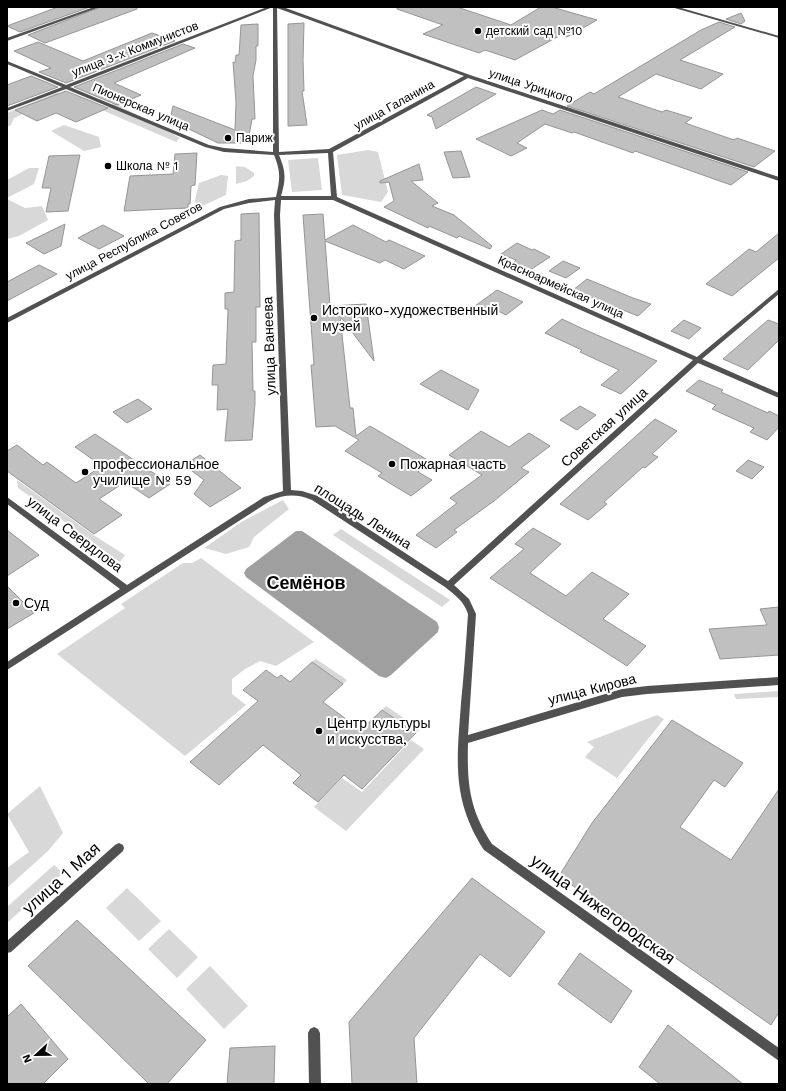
<svg xmlns="http://www.w3.org/2000/svg" width="786" height="1091" viewBox="0 0 786 1091" font-family="'Work Sans',sans-serif">
<style>
.green{fill:#d8d8d8}
.water{fill:#9f9f9f}
.building{fill:#c0c0c0;stroke:#959595}
.lines{fill:none;stroke-linecap:round;stroke-linejoin:round}
.street{fill:#515151;fill-rule:evenodd}
.poi-dot{fill:#000;stroke:#fff;stroke-width:1.5}
.labels{text-anchor:middle;dominant-baseline:central;stroke-width:4;stroke-linejoin:round;paint-order:stroke}
.far-poi-label{font-size:12px;fill:#000;stroke:#fff;text-anchor:start}
.far-street-label{font-size:12px;fill:#000;stroke:#fff}
.poi-label{font-size:14px;fill:#000;stroke:#fff;text-anchor:start}
.street-label{font-size:14px;fill:#000;stroke:#fff}
.near-street-label{font-size:17px;fill:#000;stroke:#fff}
.district-label{font-size:18px;font-weight:bold;fill:#000;stroke:#fff}
</style>
<rect width="100%" height="100%" fill="#fff"/>
<!-- green -->
<g class="green">
<path d="M 56,93 L 68,94 L 14,118 L 11,125 L 7,127 L 7,113 Z"/>
<path d="M 115,103 L 180,138 L 176,142 L 102,110 Z"/>
<path d="M 64,125 L 99,137 L 101,147 L 84,151 L 51,131 Z"/>
<path d="M 368,150 L 378,152 L 388,192 L 381,202 L 342,195 L 337,155 Z"/>
<path d="M 318,158 L 322,190 L 292,192 L 288,160 Z"/>
<path d="M 236,166 L 245,167 L 254,173 L 254,176 L 247,181 L 236,184 Z"/>
<path d="M 29,168 L 39,168 L 34,184 L 7,198 L 7,180 Z"/>
<path d="M 221,175 L 228,176 L 226,195 L 196,209 L 195,200 L 199,183 Z"/>
<path d="M 7,199 L 25,208 L 42,206 L 48,220 L 19,236 L 7,239 Z"/>
<path d="M 17,480 L 95,536 L 125,555 L 120,562 L 18,488 Z"/>
<path d="M 283,500 L 289,509 L 254,537 L 249,547 L 226,554 L 204,548 L 243,521 Z"/>
<path d="M 341,529 L 450,600 L 442,607 L 333,535 Z"/>
<path d="M 201,558 L 314,642 L 276,666 L 260,661 L 245,669 L 232,679 L 232,694 L 246,705 L 185,756 L 57,654 L 125,608 L 121,604 L 183,563 L 192,563 Z"/>
<path d="M 316,659 L 347,680 L 343,684 L 312,662 Z"/>
<path d="M 779,691 L 779,697 L 736,699 L 734,694 Z"/>
<path d="M 386,706 L 420,729 L 416,733 L 382,710 Z"/>
<path d="M 657,715 L 664,719 L 617,778 L 585,757 L 594,747 L 587,742 Z"/>
<path d="M 411,740 L 424,749 L 346,831 L 314,807 L 342,778 L 362,792 Z"/>
<path d="M 40,786 L 63,833 L 48,851 L 7,888 L 7,868 L 29,852 L 7,814 Z"/>
<path d="M 54,865 L 63,873 L 7,923 L 7,907 Z"/>
<path d="M 127,888 L 161,921 L 139,941 L 106,908 Z"/>
<path d="M 169,929 L 198,957 L 177,978 L 148,949 Z"/>
<path d="M 210,966 L 248,1006 L 224,1029 L 186,989 Z"/>
</g>
<!-- water -->
<path class="water" d="M 296,531 L 302,531 L 437,622 L 439,627 L 438,632 L 391,675 L 386,678 L 379,676 L 246,577 L 244,573 L 246,569 Z"/>
<!-- building -->
<g class="building">
<path d="M 58,7 L 90,7 L 20,32 L 7,26 Z"/>
<path d="M 101,7 L 137,7 L 137,9 L 45,43 L 28,35 Z"/>
<path d="M 397,7 L 457,7 L 511,25 L 541,7 L 552,7 L 597,20 L 567,37 L 561,35 L 515,60 L 485,50 L 479,53 L 423,34 L 443,25 L 397,9 Z"/>
<path d="M 741,13 L 745,21 L 741,24 L 726,19 Z"/>
<path d="M 719,22 L 735,27 L 680,60 L 723,74 L 701,89 L 656,74 L 618,97 L 662,112 L 666,110 L 692,118 L 685,123 L 734,140 L 737,138 L 775,151 L 754,167 L 567,106 L 590,92 L 594,94 L 701,30 Z"/>
<path d="M 304,23 L 303,60 L 304,91 L 302,91 L 307,125 L 288,126 L 288,24 Z"/>
<path d="M 258,24 L 258,46 L 256,46 L 256,60 L 253,76 L 255,119 L 252,119 L 249,136 L 264,143 L 218,143 L 170,120 L 173,106 L 235,130 L 236,102 L 233,62 L 235,63 L 236,55 L 239,55 L 241,25 Z"/>
<path d="M 152,33 L 175,41 L 66,83 L 39,72 L 51,68 L 14,51 L 38,42 L 83,61 Z"/>
<path d="M 183,44 L 195,48 L 114,83 L 141,95 L 117,105 L 74,87 Z"/>
<path d="M 31,76 L 58,87 L 7,106 L 7,85 Z"/>
<path d="M 476,87 L 496,94 L 436,129 L 432,117 L 427,115 Z"/>
<path d="M 66,91 L 108,108 L 76,122 L 56,113 L 37,121 L 15,110 Z"/>
<path d="M 542,110 L 553,114 L 560,110 L 748,172 L 731,185 L 635,151 L 633,153 L 574,132 L 572,133 L 545,124 L 517,143 L 527,148 L 511,156 L 476,139 Z"/>
<path d="M 461,151 L 470,177 L 453,178 L 444,152 Z"/>
<path d="M 197,153 L 195,185 L 191,186 L 190,204 L 188,204 L 188,208 L 124,211 L 130,176 L 173,174 L 175,154 Z"/>
<path d="M 80,155 L 68,211 L 46,212 L 51,188 L 42,188 L 49,156 Z"/>
<path d="M 419,164 L 423,180 L 411,181 L 438,203 L 432,206 L 454,215 L 492,246 L 490,249 L 459,236 L 457,238 L 429,226 L 428,228 L 384,207 L 394,201 L 389,182 L 380,183 L 380,181 Z"/>
<path d="M 259,213 L 260,307 L 256,307 L 256,342 L 252,342 L 253,391 L 255,391 L 255,403 L 252,440 L 225,441 L 228,409 L 217,410 L 218,385 L 212,385 L 213,365 L 226,364 L 228,309 L 225,309 L 225,293 L 234,292 L 235,241 L 241,240 L 241,214 Z"/>
<path d="M 323,214 L 325,240 L 353,225 L 386,242 L 389,240 L 425,256 L 404,269 L 385,260 L 380,263 L 325,241 L 330,306 L 366,304 L 374,361 L 340,316 L 350,408 L 353,408 L 356,436 L 370,426 L 431,462 L 418,472 L 432,480 L 411,496 L 378,476 L 382,473 L 345,451 L 359,440 L 335,426 L 316,427 L 311,365 L 314,365 L 303,215 Z"/>
<path d="M 65,224 L 61,246 L 44,254 L 26,243 Z"/>
<path d="M 103,225 L 124,236 L 99,249 L 78,238 Z"/>
<path d="M 779,233 L 779,258 L 732,296 L 706,284 L 749,249 L 756,252 Z"/>
<path d="M 517,243 L 532,250 L 534,249 L 550,257 L 530,270 L 514,262 L 516,260 L 501,254 Z"/>
<path d="M 563,261 L 580,268 L 566,278 L 549,271 Z"/>
<path d="M 39,265 L 57,274 L 7,301 L 7,282 Z"/>
<path d="M 587,279 L 633,298 L 651,304 L 638,316 L 573,290 Z"/>
<path d="M 497,290 L 523,302 L 506,315 L 494,309 L 490,312 L 475,306 Z"/>
<path d="M 562,319 L 581,328 L 657,361 L 621,394 L 601,385 L 619,370 L 580,352 L 582,350 L 545,333 Z"/>
<path d="M 684,320 L 701,328 L 689,339 L 671,331 Z"/>
<path d="M 768,320 L 779,324 L 779,340 L 748,370 L 723,359 Z"/>
<path d="M 441,370 L 479,390 L 468,410 L 420,384 Z"/>
<path d="M 699,380 L 723,390 L 721,392 L 768,413 L 769,411 L 779,416 L 779,427 L 767,440 L 750,432 L 754,428 L 712,409 L 716,405 L 686,391 Z"/>
<path d="M 138,399 L 152,409 L 127,423 L 113,412 Z"/>
<path d="M 580,406 L 596,415 L 577,430 L 560,420 Z"/>
<path d="M 655,419 L 677,431 L 652,454 L 658,457 L 645,468 L 643,467 L 604,502 L 607,504 L 588,520 L 560,504 Z"/>
<path d="M 481,431 L 509,447 L 529,433 L 550,446 L 521,468 L 529,472 L 494,501 L 454,530 L 457,532 L 436,548 L 416,535 L 457,503 L 450,498 L 482,475 L 449,455 Z"/>
<path d="M 95,434 L 170,484 L 149,498 L 125,482 L 99,499 L 122,515 L 94,534 L 7,471 L 7,451 L 17,445 L 43,465 L 47,462 L 76,483 L 102,466 L 75,447 Z"/>
<path d="M 200,455 L 232,481 L 241,488 L 210,507 L 194,494 L 204,480 L 184,465 Z"/>
<path d="M 748,460 L 764,467 L 752,479 L 736,471 Z"/>
<path d="M 533,528 L 561,544 L 530,573 L 566,596 L 592,572 L 629,594 L 603,619 L 646,646 L 627,666 L 490,578 L 524,549 L 515,544 Z"/>
<path d="M 7,530 L 39,555 L 7,576 Z"/>
<path d="M 7,586 L 34,613 L 7,629 Z"/>
<path d="M 779,607 L 779,655 L 720,659 L 709,629 L 767,625 L 760,609 Z"/>
<path d="M 312,662 L 343,684 L 323,702 L 361,730 L 382,710 L 416,733 L 362,789 L 344,775 L 318,802 L 293,783 L 301,775 L 263,745 L 219,785 L 190,762 L 258,701 L 243,690 L 266,670 L 277,678 L 281,675 L 290,682 Z"/>
<path d="M 672,720 L 743,763 L 725,787 L 714,780 L 680,827 L 731,860 L 779,789 L 779,1012 L 771,1025 L 559,876 L 592,823 Z"/>
<path d="M 472,878 L 545,932 L 510,977 L 480,954 L 414,1038 L 417,1084 L 352,1084 L 349,1022 Z"/>
<path d="M 77,920 L 206,1040 L 167,1084 L 149,1084 L 28,966 Z"/>
<path d="M 580,953 L 632,991 L 611,1023 L 558,984 Z"/>
<path d="M 21,1004 L 68,1059 L 43,1084 L 7,1084 L 7,1017 Z"/>
<path d="M 668,1025 L 743,1084 L 660,1084 L 639,1067 Z"/>
<path d="M 275,1046 L 274,1084 L 227,1084 L 230,1048 Z"/>
</g>
<g class="lines">
<!-- street -->
<g class="street">
<path d="M 94,7 L 100,7 L 7,41 L 7,38 Z"/>
<path d="M 267,7 L 283,7 L 470,75 L 779,177 L 779,181 L 468,78 L 333,152 L 337,197 L 697,357 L 779,289 L 779,294 L 702,359 L 779,393 L 779,398 L 698,363 L 454,585 L 469,599 L 476,614 L 468,735 L 622,689 L 647,686 L 779,677 L 779,685 L 647,694 L 622,697 L 468,743 C 467,783 469,809 492,844 L 779,1048 L 779,1061 L 484,850 C 451,799 457,760 461,703 C 464,673 466,644 468,614 C 464,601 455,595 445,587 L 312,500 C 297,494 285,494 270,501 L 7,670 L 7,662 L 120,589 L 7,504 L 7,497 L 127,585 L 264,497 L 283,491 L 274,215 L 275,200 L 249,203 L 224,209 L 7,323 L 7,318 L 220,207 L 249,199 L 276,197 C 280,179 281,172 274,155 L 224,152 L 205,147 L 66,89 L 7,111 L 7,108 L 62,87 L 7,64 L 7,61 L 66,85 ZM 273,7 L 273,152 L 224,148 L 209,145 L 70,87 ZM 277,7 L 277,8 L 464,76 L 329,149 L 279,152 ZM 328,153 L 331,196 L 281,196 C 286,179 286,172 279,155 ZM 281,200 L 333,200 L 693,360 L 448,581 L 318,496 L 302,491 L 291,490 L 280,215 Z"/>
<path d="M 671,7 L 678,7 L 779,36 L 779,38 Z"/>
<path d="M 119,843 L 123,845 L 124,848 L 123,851 L 11,952 L 7,953 L 7,941 L 115,845 Z"/>
<path d="M 314,1027 L 318,1029 L 320,1033 L 321,1084 L 309,1084 L 308,1033 L 310,1029 Z"/>
</g>
</g>
<!-- markers -->
<g class="poi-dot">
<circle cx="478" cy="31" r="4"/>
<circle cx="228" cy="138" r="4"/>
<circle cx="108" cy="166" r="4"/>
<circle cx="314" cy="318" r="4"/>
<circle cx="392" cy="464" r="4"/>
<circle cx="85" cy="472" r="4"/>
<circle cx="16" cy="603" r="4"/>
<circle cx="319" cy="731" r="4"/>
</g>
<g class="labels">
<!-- far-poi labels -->
<g class="far-poi-label">
<text x="486" y="31">детский сад №10</text>
<text x="236" y="138">Париж</text>
<text x="116" y="166">Школа № 1</text>
</g>
<!-- far-street labels -->
<g class="far-street-label">
<text transform="translate(135 49) rotate(-21)">улица 3-х Коммунистов</text>
<text transform="translate(531 86) rotate(18)">улица Урицкого</text>
<text transform="translate(394 105) rotate(-29)">улица Галанина</text>
<text transform="translate(141 107) rotate(23)">Пионерская улица</text>
<text transform="translate(134 241) rotate(-28)">улица Республика Советов</text>
<text transform="translate(561 287) rotate(24)">Красноармейская улица</text>
</g>
<!-- poi labels -->
<g class="poi-label">
<text x="322" y="310">Историко-художественный<tspan x="322" dy="16">музей</tspan></text>
<text x="93" y="464">профессиональное<tspan x="93" dy="16">училище № 59</tspan></text>
<text x="400" y="464">Пожарная часть</text>
<text x="24" y="603">Суд</text>
<text x="327" y="723">Центр культуры<tspan x="327" dy="16">и искусства,</tspan></text>
</g>
<!-- street labels -->
<g class="street-label">
<text transform="translate(269 346) rotate(-92)">улица Ванеева</text>
<text transform="translate(604 427) rotate(-42)">Советская улица</text>
<text transform="translate(363 516) rotate(32)">площадь Ленина</text>
<text transform="translate(75 534) rotate(37)">улица Свердлова</text>
<text transform="translate(592 689) rotate(-14)">улица Кирова</text>
</g>
<!-- near-street labels -->
<g class="near-street-label">
<text transform="translate(61 878) rotate(-42)">улица 1 Мая</text>
<text transform="translate(603 909) rotate(36)">улица Нижегородская</text>
</g>
<!-- district labels -->
<g class="district-label">
<text x="306" y="582">Семёнов</text>
</g>
</g>
<!-- border -->
<rect width="786" height="1091" fill="none" stroke="#000000" stroke-width="16"/>
<!-- north arrow -->
<g transform="translate(36 1055) rotate(248)" stroke="#ffffff" stroke-width="3" paint-order="stroke">
<path d="M0-3L7 15L0 10L-7 15Z" fill="#000000"/>
<text y="-6" font-size="11" font-weight="bold" text-anchor="middle" fill="#000000">N</text>
</g>
</svg>
